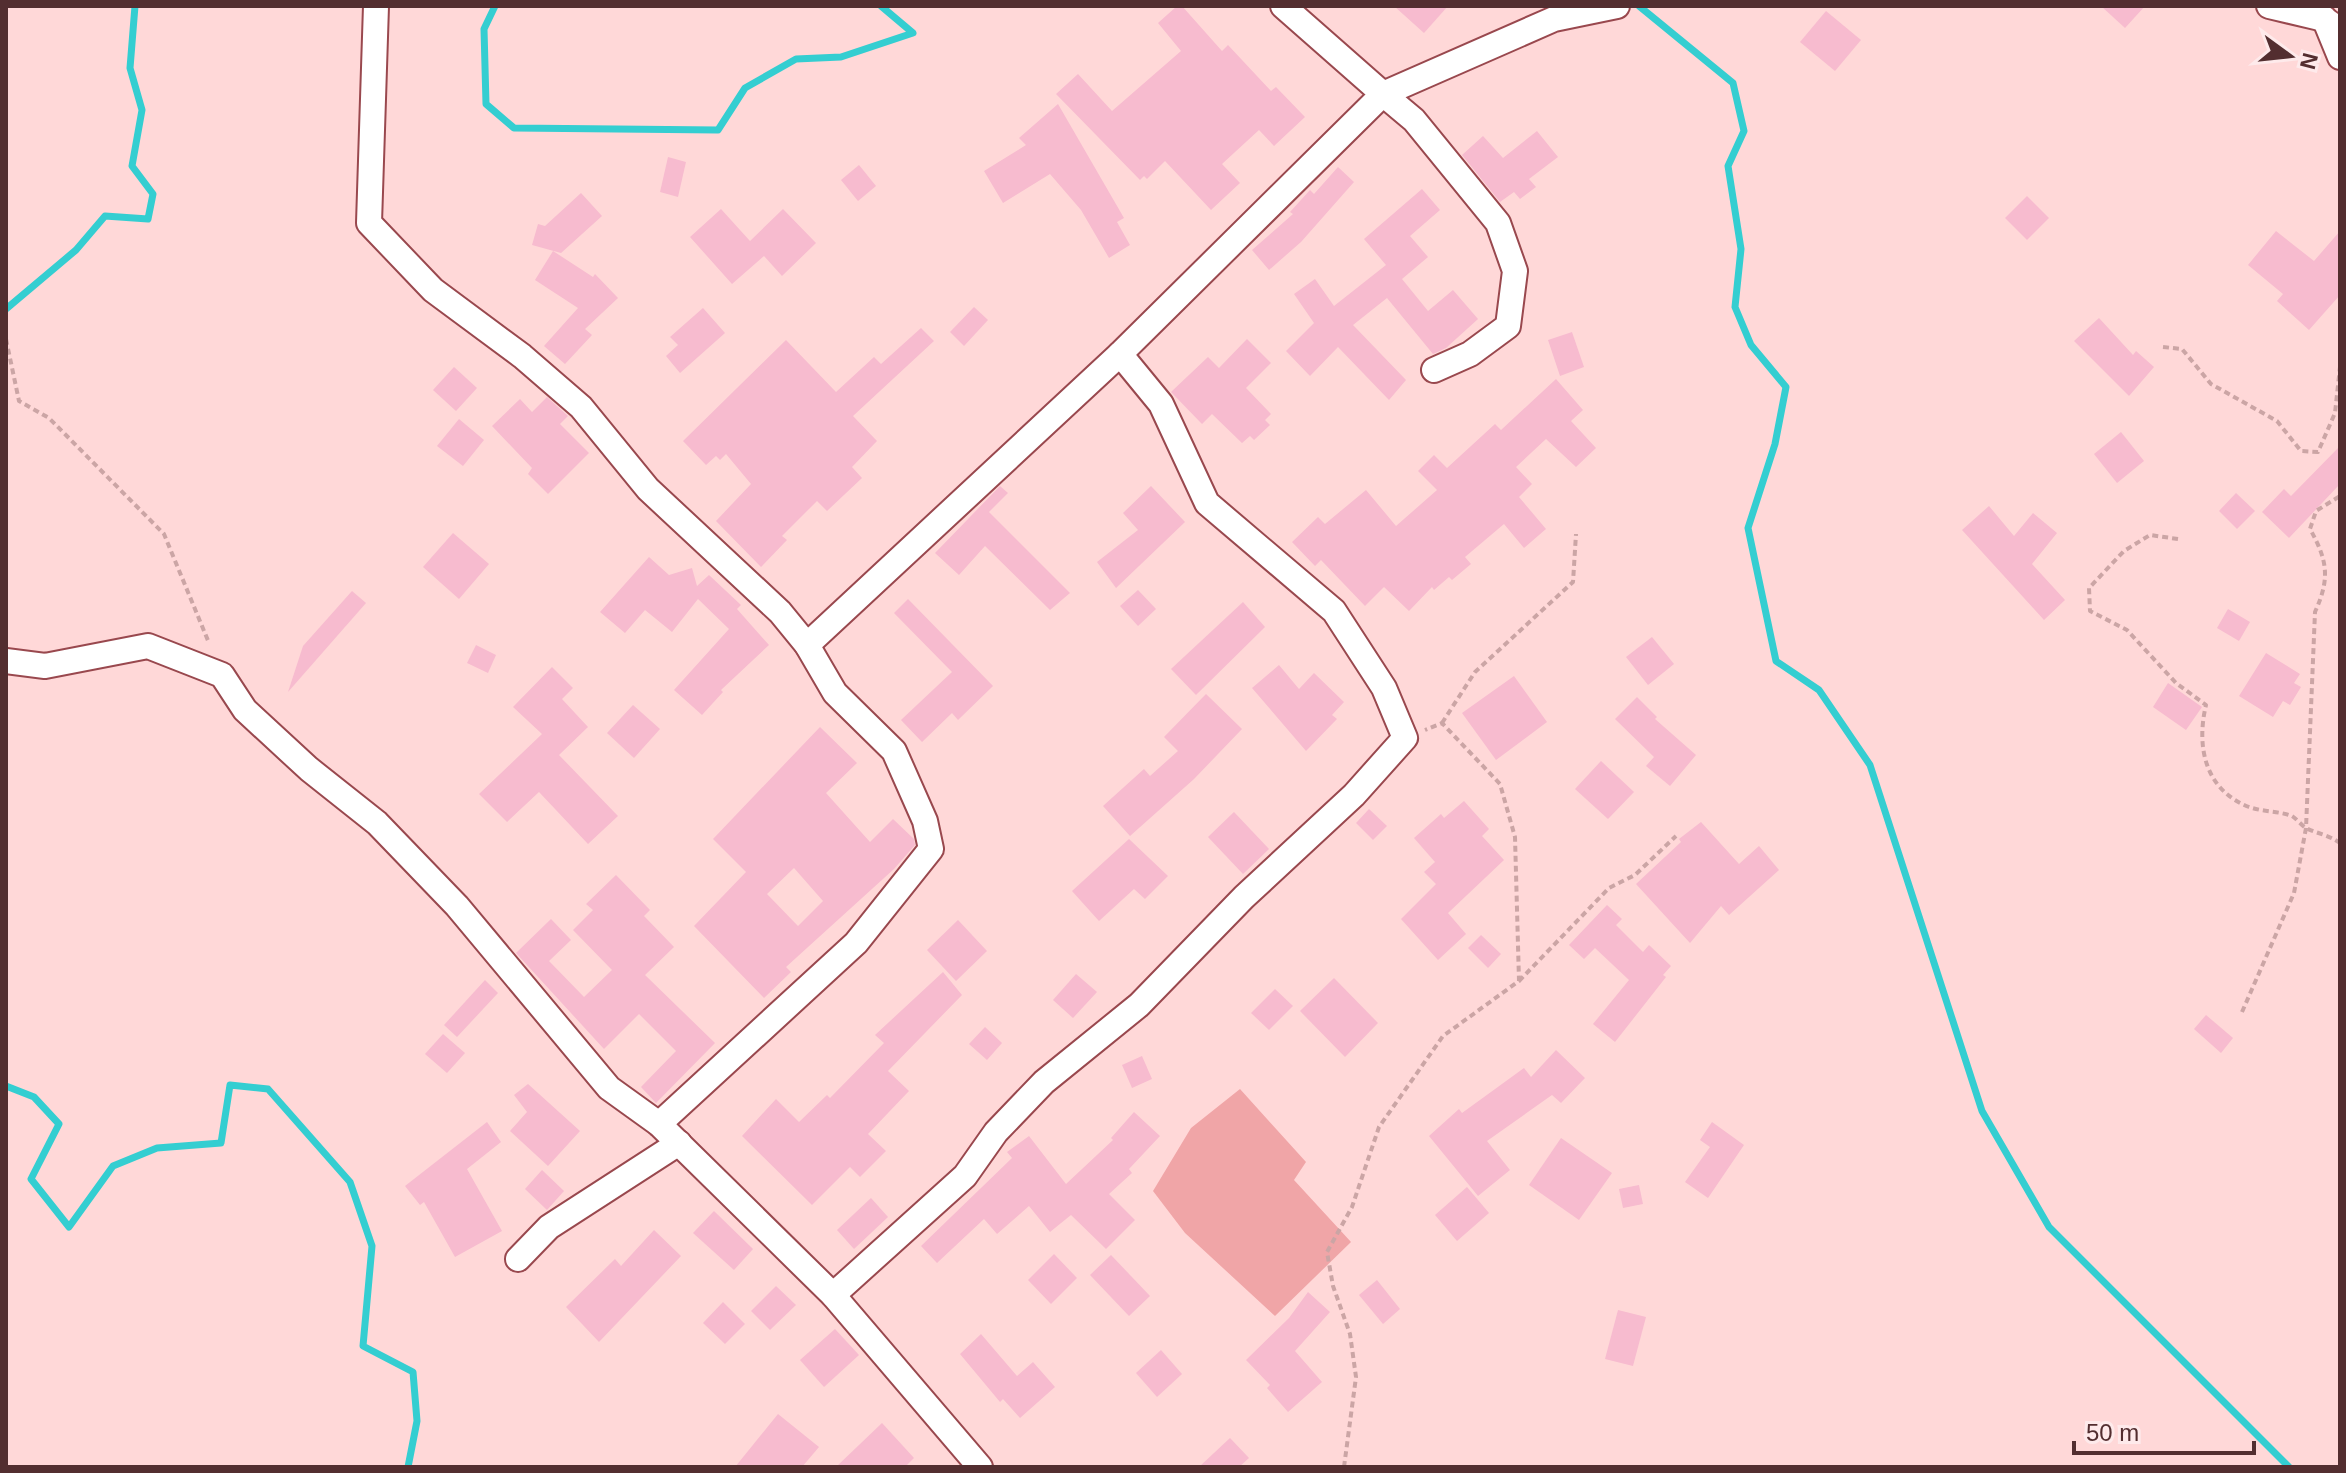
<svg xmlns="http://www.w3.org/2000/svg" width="2346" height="1473" viewBox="0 0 2346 1473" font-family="Helvetica,sans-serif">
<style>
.green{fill:#f0a5a7}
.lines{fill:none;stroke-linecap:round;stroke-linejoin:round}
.stream{stroke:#34ced1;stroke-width:7}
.building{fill:#f7bbcf;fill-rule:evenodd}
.minor-casing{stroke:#99484e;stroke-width:28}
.path{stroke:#cba5a5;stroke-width:4;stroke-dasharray:6 4;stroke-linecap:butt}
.minor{stroke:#fff;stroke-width:24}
</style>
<rect width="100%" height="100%" fill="#ffd8d8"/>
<!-- green -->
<path class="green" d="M 1240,1089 L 1306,1162 L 1294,1180 L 1351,1242 L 1275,1316 L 1185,1233 L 1153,1191 L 1191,1128 Z"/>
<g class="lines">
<!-- stream -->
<g class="stream">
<path d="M 495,6 L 484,29 L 486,104 L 514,128 L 718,130 L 745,88 L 796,59 L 841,57 L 913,33 L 881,6"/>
<path d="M 1639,6 L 1733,83 L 1744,131 L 1728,166 L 1741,249 L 1735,307 L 1751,345 L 1786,387 L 1775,444 L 1748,528 L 1776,661 L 1819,690 L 1870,765 L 1982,1111 L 2049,1227 L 2289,1467"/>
<path d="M 6,309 L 76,250 L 105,216 L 148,219 L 153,194 L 132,166 L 142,110 L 130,68 L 135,6"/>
<path d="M 6,1086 L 34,1097 L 59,1124 L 31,1179 L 69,1227 L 113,1166 L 157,1148 L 221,1143 L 230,1085 L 268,1089 L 350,1182 L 372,1246 L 363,1346 L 413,1372 L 417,1421 L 408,1467"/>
</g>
</g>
<!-- building -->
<g class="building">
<path d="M 1177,6 L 1182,6 L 1222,51 L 1228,45 L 1271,91 L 1276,87 L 1305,117 L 1274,146 L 1259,130 L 1222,164 L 1240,183 L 1211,210 L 1165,161 L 1147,179 L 1144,176 L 1140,180 L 1056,94 L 1078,74 L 1112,111 L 1181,51 L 1158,23 Z"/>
<path d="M 1394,6 L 1448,6 L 1424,33 Z"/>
<path d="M 2101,6 L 2145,6 L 2125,28 Z"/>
<path d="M 1826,11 L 1861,40 L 1835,71 L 1800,42 Z"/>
<path d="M 1058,104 L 1124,218 L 1117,222 L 1130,245 L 1109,258 L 1081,210 L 1050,174 L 1003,203 L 984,171 L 1026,145 L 1019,138 Z"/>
<path d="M 1537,131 L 1558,157 L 1529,179 L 1536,187 L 1520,199 L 1514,192 L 1500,202 L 1462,155 L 1483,136 L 1503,158 Z"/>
<path d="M 668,157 L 686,162 L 678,197 L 660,192 Z"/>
<path d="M 859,165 L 876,186 L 858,201 L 841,180 Z"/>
<path d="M 1338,167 L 1354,182 L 1301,242 L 1269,270 L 1252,250 L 1293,214 L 1290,212 L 1310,190 L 1314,194 Z"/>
<path d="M 1422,189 L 1440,210 L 1410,236 L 1428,257 L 1402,279 L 1428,311 L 1453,290 L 1478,319 L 1446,348 L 1433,354 L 1387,298 L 1353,325 L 1406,380 L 1389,400 L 1338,347 L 1310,376 L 1286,351 L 1314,323 L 1294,294 L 1315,279 L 1334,306 L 1386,265 L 1364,239 Z"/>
<path d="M 581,193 L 602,216 L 561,253 L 532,245 L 538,224 L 545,226 Z"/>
<path d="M 2027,196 L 2049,218 L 2027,240 L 2005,218 Z"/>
<path d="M 721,209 L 750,241 L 783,209 L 816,243 L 782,276 L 764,256 L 732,284 L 690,237 Z"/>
<path d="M 2276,231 L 2314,261 L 2340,231 L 2340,295 L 2309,330 L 2277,301 L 2283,294 L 2248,265 Z"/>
<path d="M 553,251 L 593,277 L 595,274 L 618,298 L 585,329 L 592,335 L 565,364 L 544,346 L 578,308 L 535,280 Z"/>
<path d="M 974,307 L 988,320 L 964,346 L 950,332 Z"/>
<path d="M 703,308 L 725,333 L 680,373 L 666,356 L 678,345 L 670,337 Z"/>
<path d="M 2099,318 L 2133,355 L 2136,351 L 2154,367 L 2129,396 L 2074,341 Z"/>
<path d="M 921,328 L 934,341 L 853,416 L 877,441 L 852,467 L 862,478 L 827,511 L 817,501 L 782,536 L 787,540 L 761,567 L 716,521 L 751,484 L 726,454 L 720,460 L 716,456 L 706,465 L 683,441 L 786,340 L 836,392 L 874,357 L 881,364 Z"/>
<path d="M 1572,332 L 1584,367 L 1560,376 L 1548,340 Z"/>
<path d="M 1247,339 L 1271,363 L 1246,388 L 1271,414 L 1265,420 L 1270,425 L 1254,440 L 1250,436 L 1242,443 L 1212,414 L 1202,424 L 1171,392 L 1208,357 L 1219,368 Z"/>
<path d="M 454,367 L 477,388 L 456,411 L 433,390 Z"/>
<path d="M 1556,379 L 1583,410 L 1571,421 L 1596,448 L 1576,467 L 1546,439 L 1516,467 L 1532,484 L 1519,497 L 1546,529 L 1524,548 L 1504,524 L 1465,557 L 1471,564 L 1452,580 L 1449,577 L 1434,590 L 1432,587 L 1409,611 L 1384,587 L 1365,606 L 1321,560 L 1315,566 L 1292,542 L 1318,517 L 1325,524 L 1366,490 L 1396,526 L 1437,490 L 1418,471 L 1434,455 L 1447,468 L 1495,424 L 1501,430 Z"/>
<path d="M 547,397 L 568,416 L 560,424 L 589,453 L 548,494 L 528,474 L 532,468 L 492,426 L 520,399 L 532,412 Z"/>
<path d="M 459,419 L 484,440 L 463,466 L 437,446 Z"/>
<path d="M 2121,432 L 2144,461 L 2117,483 L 2094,454 Z"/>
<path d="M 2340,446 L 2340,484 L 2289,538 L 2262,512 L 2284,489 L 2291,496 Z"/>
<path d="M 1000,486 L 1008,493 L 989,512 L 1070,593 L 1050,610 L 985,546 L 959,575 L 935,553 Z"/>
<path d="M 1151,486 L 1185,522 L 1116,588 L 1097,562 L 1138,530 L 1123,513 Z"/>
<path d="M 2236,493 L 2255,511 L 2237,529 L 2219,511 Z"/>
<path d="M 1989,506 L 2014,536 L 2033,513 L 2057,533 L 2032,564 L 2065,600 L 2044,620 L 1962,530 Z"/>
<path d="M 453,533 L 489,564 L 459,599 L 423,567 Z"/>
<path d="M 649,557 L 669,575 L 692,568 L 697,586 L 709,575 L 741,605 L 737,609 L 769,645 L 721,690 L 723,692 L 702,715 L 674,690 L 729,629 L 698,599 L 672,632 L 645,610 L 625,633 L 600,612 Z"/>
<path d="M 1138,590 L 1156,609 L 1138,626 L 1120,606 Z"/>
<path d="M 352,591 L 366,603 L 288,692 L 303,646 Z"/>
<path d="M 908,599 L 993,686 L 958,720 L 952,713 L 922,742 L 901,720 L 952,672 L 894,613 Z"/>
<path d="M 1243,602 L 1265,627 L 1196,695 L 1171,669 Z"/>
<path d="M 2228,609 L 2250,622 L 2239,641 L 2217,628 Z"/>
<path d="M 1652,637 L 1674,664 L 1648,685 L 1626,657 Z"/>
<path d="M 476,645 L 496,655 L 488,673 L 467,663 Z"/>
<path d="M 2266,653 L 2300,674 L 2294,683 L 2301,687 L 2290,705 L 2283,701 L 2273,717 L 2239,696 Z"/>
<path d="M 1279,665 L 1299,689 L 1314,673 L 1344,702 L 1332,715 L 1337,719 L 1306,751 L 1252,688 Z"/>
<path d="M 552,667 L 573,688 L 562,699 L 588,727 L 559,755 L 618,816 L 588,844 L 539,792 L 507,822 L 479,794 L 542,734 L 513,707 Z"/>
<path d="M 1514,676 L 1547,722 L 1496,760 L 1462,713 Z"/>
<path d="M 2168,683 L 2202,707 L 2186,730 L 2153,707 Z"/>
<path d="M 1206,694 L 1242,729 L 1194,779 L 1130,836 L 1103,806 L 1144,769 L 1150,776 L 1178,751 L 1164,737 Z"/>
<path d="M 1637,697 L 1657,717 L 1655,719 L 1696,755 L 1670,786 L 1646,766 L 1654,757 L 1615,719 Z"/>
<path d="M 633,705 L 660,729 L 634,758 L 607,733 Z"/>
<path d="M 820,727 L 857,763 L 826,793 L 870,842 L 893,819 L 914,839 L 915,845 L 894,869 L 786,967 L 791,972 L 764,998 L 694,926 L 746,872 L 713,839 ZM 794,868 L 823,901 L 798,926 L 767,894 Z"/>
<path d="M 1601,761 L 1634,792 L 1608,819 L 1575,789 Z"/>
<path d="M 1464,801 L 1489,829 L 1482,836 L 1504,860 L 1448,913 L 1466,934 L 1438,960 L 1401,919 L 1436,884 L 1424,872 L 1435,862 L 1414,838 L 1441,814 L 1444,818 Z"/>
<path d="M 1369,809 L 1387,826 L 1373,840 L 1356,823 Z"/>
<path d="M 1234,812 L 1269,849 L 1243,874 L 1208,837 Z"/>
<path d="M 1701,822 L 1739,864 L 1759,846 L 1779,870 L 1729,915 L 1721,906 L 1690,943 L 1636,884 L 1681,842 L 1679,839 Z"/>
<path d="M 1129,839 L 1168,876 L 1145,899 L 1134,889 L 1099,921 L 1072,891 Z"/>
<path d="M 616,875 L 650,910 L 644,916 L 674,947 L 645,975 L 715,1043 L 656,1103 L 641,1087 L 676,1051 L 639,1014 L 604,1049 L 516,953 L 551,919 L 571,940 L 549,961 L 584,997 L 612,970 L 573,930 L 593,910 L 586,904 Z"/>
<path d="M 1607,905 L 1622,919 L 1616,925 L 1643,952 L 1649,945 L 1671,966 L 1663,975 L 1666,977 L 1615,1042 L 1593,1024 L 1629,980 L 1595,948 L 1584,959 L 1569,945 Z"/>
<path d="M 958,920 L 987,951 L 956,981 L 927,950 Z"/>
<path d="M 1481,935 L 1501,954 L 1488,968 L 1468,948 Z"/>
<path d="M 943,972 L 962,995 L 888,1071 L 909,1091 L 868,1134 L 886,1151 L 860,1177 L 850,1167 L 812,1205 L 742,1136 L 776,1099 L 799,1122 L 827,1095 L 830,1098 L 884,1043 L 875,1035 Z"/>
<path d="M 1076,974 L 1097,992 L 1073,1018 L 1053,1000 Z"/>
<path d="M 1334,978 L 1378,1023 L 1345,1057 L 1300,1011 Z"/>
<path d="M 485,980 L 498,993 L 457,1037 L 444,1025 Z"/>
<path d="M 1275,989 L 1293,1006 L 1269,1030 L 1251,1013 Z"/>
<path d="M 2206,1015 L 2233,1038 L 2221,1053 L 2194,1029 Z"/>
<path d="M 985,1027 L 1002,1043 L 987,1060 L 969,1044 Z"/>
<path d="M 443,1034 L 465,1053 L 447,1073 L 425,1054 Z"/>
<path d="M 1556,1050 L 1585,1078 L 1561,1103 L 1552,1095 L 1487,1141 L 1510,1170 L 1478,1196 L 1429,1136 L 1459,1109 L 1462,1113 L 1524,1068 L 1531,1077 Z"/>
<path d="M 1142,1056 L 1152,1079 L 1132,1088 L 1122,1065 Z"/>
<path d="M 528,1084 L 580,1131 L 548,1166 L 510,1131 L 527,1112 L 514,1095 Z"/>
<path d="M 1134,1112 L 1160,1136 L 1129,1169 L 1132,1173 L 1109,1194 L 1135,1220 L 1106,1249 L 1071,1215 L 1050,1232 L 1029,1206 L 997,1234 L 984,1219 L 937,1263 L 921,1246 L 1012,1158 L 1007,1152 L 1029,1136 L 1066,1184 L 1113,1140 L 1111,1138 Z"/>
<path d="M 487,1122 L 501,1142 L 467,1169 L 502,1231 L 455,1257 L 424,1202 L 420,1205 L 405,1186 Z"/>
<path d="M 1712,1122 L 1744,1145 L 1708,1198 L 1685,1182 L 1710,1147 L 1700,1140 Z"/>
<path d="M 1561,1138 L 1612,1173 L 1579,1220 L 1529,1185 Z"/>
<path d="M 542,1170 L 564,1191 L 547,1210 L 525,1189 Z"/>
<path d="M 1639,1185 L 1643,1204 L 1623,1208 L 1619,1189 Z"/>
<path d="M 1467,1187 L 1489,1213 L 1457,1241 L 1435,1215 Z"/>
<path d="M 871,1198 L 888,1217 L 854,1249 L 837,1230 Z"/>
<path d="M 714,1211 L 753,1249 L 734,1270 L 693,1233 Z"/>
<path d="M 654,1230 L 681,1256 L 599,1342 L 566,1307 L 615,1259 L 621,1266 Z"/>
<path d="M 1054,1254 L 1077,1278 L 1051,1304 L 1028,1280 Z"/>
<path d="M 1111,1255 L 1150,1296 L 1129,1316 L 1090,1275 Z"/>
<path d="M 1377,1280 L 1400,1309 L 1383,1324 L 1359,1295 Z"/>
<path d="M 776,1286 L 796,1305 L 770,1330 L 751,1311 Z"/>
<path d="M 1308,1292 L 1330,1312 L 1295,1351 L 1322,1382 L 1288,1412 L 1267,1388 L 1270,1385 L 1246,1360 L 1289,1318 Z"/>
<path d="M 723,1302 L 745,1324 L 725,1344 L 703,1323 Z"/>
<path d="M 1618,1310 L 1646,1317 L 1633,1366 L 1605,1359 Z"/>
<path d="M 835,1329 L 859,1355 L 824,1387 L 800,1360 Z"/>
<path d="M 981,1334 L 1017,1376 L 1033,1362 L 1055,1387 L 1020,1418 L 1003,1399 L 1000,1402 L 960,1354 Z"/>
<path d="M 1161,1350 L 1182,1374 L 1157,1397 L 1136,1373 Z"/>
<path d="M 778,1414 L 819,1447 L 802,1467 L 735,1467 Z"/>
<path d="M 882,1423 L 914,1458 L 905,1467 L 836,1467 Z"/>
<path d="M 1230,1438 L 1249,1458 L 1239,1467 L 1199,1467 Z"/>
</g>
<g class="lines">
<!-- minor casing -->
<g class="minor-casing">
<g id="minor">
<path d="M 376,6 L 369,223 L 433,290 L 522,356 L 581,407 L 648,489 L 780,612 L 807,645 L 835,693 L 894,751 L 925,821 L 931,849 L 856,943 L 659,1124"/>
<path d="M 2269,6 L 2324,19 L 2340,30"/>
<path d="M 2324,18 L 2340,57"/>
<path d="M 1434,370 L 1470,354 L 1508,326 L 1515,271 L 1498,223 L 1414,120 L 1383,94 L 1554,19 L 1617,6"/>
<path d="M 807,645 L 1120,354 L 1383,94 L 1283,6"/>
<path d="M 6,661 L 45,666 L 148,646 L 222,675 L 245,710 L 309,769 L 377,823 L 457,906 L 609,1088 L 659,1124 L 833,1295 L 980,1467"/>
<path d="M 518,1259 L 549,1227 L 679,1143"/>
<path d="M 833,1295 L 965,1176 L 996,1132 L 1044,1082 L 1139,1005 L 1244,897 L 1354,795 L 1405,738 L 1384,688 L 1334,611 L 1207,503 L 1161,404 L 1120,354"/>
</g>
</g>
<!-- path -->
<g class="path">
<path d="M 6,339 L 19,401 L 49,418 L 164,534 L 209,643"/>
<path d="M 2163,347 L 2182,349 L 2211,384 L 2277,421 L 2301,451 L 2318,452 L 2335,413 L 2340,367"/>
<path d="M 2178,539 L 2150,535 L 2124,551 L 2089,588 L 2090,611 L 2127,630 L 2176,683 L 2206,705 C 2196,747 2205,790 2249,807 C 2263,812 2279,811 2292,816 C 2297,819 2301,825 2306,828 C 2318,834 2329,835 2340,843"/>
<path d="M 1442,723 L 1475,672 L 1573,582 L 1576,534"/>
<path d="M 1519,981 L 1609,888 L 1635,875 L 1676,836"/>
<path d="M 2242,1012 L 2294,893 L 2306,828 L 2315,612 C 2330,579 2328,561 2310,529 L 2316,511 L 2340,496"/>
<path d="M 1344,1467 L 1356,1377 L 1350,1334 L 1333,1286 L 1327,1252 L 1352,1207 L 1379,1127 L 1443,1036 L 1519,981 L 1515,837 L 1500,784 L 1442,723 L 1425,730"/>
</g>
<!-- minor -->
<use href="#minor" class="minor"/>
</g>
<!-- border -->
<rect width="2346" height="1473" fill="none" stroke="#532e30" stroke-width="16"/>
<!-- north arrow -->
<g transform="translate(2290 56) rotate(105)" stroke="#feeaeb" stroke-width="6" paint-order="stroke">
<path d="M0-6L14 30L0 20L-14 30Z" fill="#532e30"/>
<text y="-12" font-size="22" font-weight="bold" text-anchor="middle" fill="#532e30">N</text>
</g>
<!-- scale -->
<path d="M2074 1441v12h180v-12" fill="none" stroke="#532e30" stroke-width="4"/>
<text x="2086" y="1441" font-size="24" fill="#532e30" stroke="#feeaeb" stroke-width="6" paint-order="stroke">50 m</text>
</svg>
